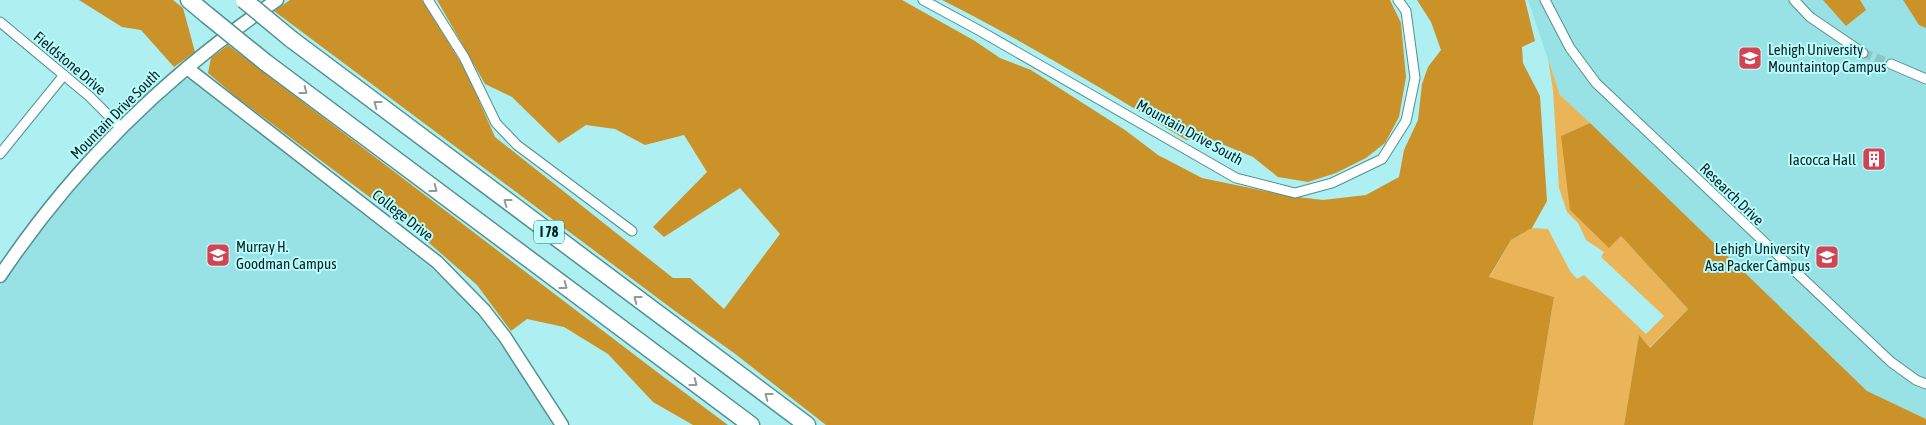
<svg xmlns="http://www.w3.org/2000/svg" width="1926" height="425" viewBox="0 0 1926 425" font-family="'Asap Condensed',sans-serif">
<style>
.built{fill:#98e2e5}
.green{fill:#eab559}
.forest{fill:#ca9228}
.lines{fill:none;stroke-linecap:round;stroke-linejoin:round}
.street-tunnel{stroke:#8dc6c8;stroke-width:9;stroke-dasharray:9 4.5;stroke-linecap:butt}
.street-casing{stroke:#519092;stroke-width:11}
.secondary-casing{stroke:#519092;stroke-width:15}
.highway-casing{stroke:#519092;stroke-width:19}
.street{stroke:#fff;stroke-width:9}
.secondary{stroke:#fff;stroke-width:12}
.highway{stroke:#fff;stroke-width:16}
.highway-bridge-casing{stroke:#519092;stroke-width:19;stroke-linecap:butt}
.highway-bridge{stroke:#fff;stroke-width:16}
.oneway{stroke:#909c9c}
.labels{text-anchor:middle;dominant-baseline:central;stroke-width:4;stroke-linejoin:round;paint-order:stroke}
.shield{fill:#bbfcfe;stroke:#3e6465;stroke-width:1}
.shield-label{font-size:14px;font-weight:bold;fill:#082324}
.poi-label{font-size:15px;fill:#082324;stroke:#bbfcfe;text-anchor:start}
.street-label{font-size:15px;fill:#082324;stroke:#bbfcfe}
</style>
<rect width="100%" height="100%" fill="#aeeff1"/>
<!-- built -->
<g class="built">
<path d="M 1528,0 L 1926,0 L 1926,419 L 1867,391 L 1560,95 Z"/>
<path d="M 181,79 L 190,79 L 431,268 L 467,301 L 486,322 L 555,425 L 0,425 L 0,286 L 32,239 L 107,149 Z"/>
</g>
<!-- green -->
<path class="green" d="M 1548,59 L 1560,95 L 1590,123 L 1561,136 L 1609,247 L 1621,236 L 1688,309 L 1649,348 L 1639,336 L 1624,425 L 1533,425 L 1554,297 L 1489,278 L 1511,240 L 1532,228 L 1548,229 L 1570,271 L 1577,279 L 1584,275 L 1646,334 L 1664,316 L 1601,257 L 1604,252 L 1586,240 L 1578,223 L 1567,212 L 1559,188 L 1553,90 Z"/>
<!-- forest -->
<g class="forest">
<path d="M 79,0 L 173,0 L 183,8 L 195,52 L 174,67 L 141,30 L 122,27 Z"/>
<path d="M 290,0 L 422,0 L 466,71 L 495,137 L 673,278 L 690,278 L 724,309 L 780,234 L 740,188 L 664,237 L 653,227 L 707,172 L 684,135 L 645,145 L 615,129 L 586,125 L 559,143 L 512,97 L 485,84 L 437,0 L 902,0 L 975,41 L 1000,58 L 1031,70 L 1125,130 L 1158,155 L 1202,178 L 1289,196 L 1323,200 L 1366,195 L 1399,177 L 1404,150 L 1418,120 L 1422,84 L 1428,67 L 1441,50 L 1431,22 L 1417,0 L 1525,0 L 1535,41 L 1522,47 L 1523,63 L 1540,96 L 1547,201 L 1532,228 L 1511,240 L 1489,277 L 1554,297 L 1533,425 L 826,425 L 734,353 L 679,314 L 274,11 Z"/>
<path d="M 942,0 L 1390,0 L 1401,23 L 1406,77 L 1399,117 L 1385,143 L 1366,158 L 1336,173 L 1308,182 L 1278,177 L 1253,157 L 1205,137 L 1186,140 C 1106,91 1026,42 942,0 Z"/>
<path d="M 1823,0 L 1860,0 L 1866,10 L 1846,26 Z"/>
<path d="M 1903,0 L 1926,0 L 1926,28 L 1919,25 Z"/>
<path d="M 228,45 L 661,375 L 728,425 L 693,425 L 653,402 L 608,354 L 564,327 L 527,319 L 511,331 L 477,285 L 420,235 L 235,96 L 208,73 L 211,58 Z"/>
<path d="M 1590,123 L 1867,391 L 1926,419 L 1926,425 L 1624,425 L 1639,335 L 1650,348 L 1688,309 L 1621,236 L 1609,248 L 1570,210 L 1561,136 Z"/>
</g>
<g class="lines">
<!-- street-tunnel -->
<path class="street-tunnel" d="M 1863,53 L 1891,64"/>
<!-- street casing -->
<g class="street-casing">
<g id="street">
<path d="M 428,0 L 464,57 L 496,123 L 517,145 L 632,231"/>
<path d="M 923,0 L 982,32 L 1236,178 L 1295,193 L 1332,183 L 1382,159 L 1406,121 L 1415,78 L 1406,11 L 1398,0"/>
<path d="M 1545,0 L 1570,48 L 1596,83 L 1891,362 L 1916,380 L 1926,384"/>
<path d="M 1794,0 L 1810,17 L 1863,53"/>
<path d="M 0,22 L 89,96 L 120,127"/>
<path d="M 1891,64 L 1926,79"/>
<path d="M 0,154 L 64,75"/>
</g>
</g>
<!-- secondary casing -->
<g class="secondary-casing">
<g id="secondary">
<path d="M 187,68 L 437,262 L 484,310 L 505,337 L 562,425"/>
<path d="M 0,276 C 74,165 166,75 277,0"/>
</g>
</g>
<!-- highway casing -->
<g class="highway-casing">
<g id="highway">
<path d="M 189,0 L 207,15"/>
<path d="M 291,39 L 807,425"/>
<path d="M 265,62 L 751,425"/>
</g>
</g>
<!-- street -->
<use href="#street" class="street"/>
<!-- secondary -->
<use href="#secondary" class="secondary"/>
<!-- highway -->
<use href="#highway" class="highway"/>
<!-- highway-bridge casing -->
<g class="highway-bridge-casing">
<g id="highway-bridge">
<path d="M 244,0 L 291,39"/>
<path d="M 207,15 L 265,62"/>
</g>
</g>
<!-- highway-bridge -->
<use href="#highway-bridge" class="highway-bridge"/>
</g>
<!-- one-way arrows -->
<defs><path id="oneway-chevron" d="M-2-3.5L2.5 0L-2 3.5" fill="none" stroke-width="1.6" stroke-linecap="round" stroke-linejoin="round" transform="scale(1.25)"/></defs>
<g class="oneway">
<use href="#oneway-chevron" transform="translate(304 91) rotate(37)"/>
<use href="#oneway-chevron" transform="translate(377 104) rotate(-143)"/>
<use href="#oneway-chevron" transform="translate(434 189) rotate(37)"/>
<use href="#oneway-chevron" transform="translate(507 202) rotate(-143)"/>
<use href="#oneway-chevron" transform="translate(564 286) rotate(37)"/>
<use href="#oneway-chevron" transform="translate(637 299) rotate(-143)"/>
<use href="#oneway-chevron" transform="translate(694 383) rotate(37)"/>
<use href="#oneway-chevron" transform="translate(768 396) rotate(-143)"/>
</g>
<!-- icons -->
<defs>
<g id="university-square" transform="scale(1.25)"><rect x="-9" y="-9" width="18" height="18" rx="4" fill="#d34352" stroke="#bbfcfe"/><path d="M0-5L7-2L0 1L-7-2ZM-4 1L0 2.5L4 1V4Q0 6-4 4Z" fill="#fff"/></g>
<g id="building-square" transform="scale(1.25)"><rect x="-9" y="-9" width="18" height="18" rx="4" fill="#d34352" stroke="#bbfcfe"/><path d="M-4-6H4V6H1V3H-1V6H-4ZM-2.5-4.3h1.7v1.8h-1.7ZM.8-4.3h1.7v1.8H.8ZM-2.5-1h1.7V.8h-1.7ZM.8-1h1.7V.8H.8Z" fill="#fff"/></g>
</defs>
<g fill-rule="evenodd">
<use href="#university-square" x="1750" y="58"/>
<use href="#building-square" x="1874" y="159"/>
<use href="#university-square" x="218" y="255"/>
<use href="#university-square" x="1827" y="257"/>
</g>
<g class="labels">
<!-- shield labels -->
<rect class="shield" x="534" y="220.5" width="30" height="23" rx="4"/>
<g class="shield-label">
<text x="549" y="232">I 78</text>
</g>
<!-- poi labels -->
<g class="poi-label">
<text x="1768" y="49">Lehigh University<tspan x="1768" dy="17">Mountaintop Campus</tspan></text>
<text x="1856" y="159" text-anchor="end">Iacocca Hall</text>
<text x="236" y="246">Murray H.<tspan x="236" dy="17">Goodman Campus</tspan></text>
<text x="1810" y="248" text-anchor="end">Lehigh University<tspan x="1810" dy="17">Asa Packer Campus</tspan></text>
</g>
<!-- street labels -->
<g class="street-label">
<text transform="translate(70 63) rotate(40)">Fieldstone Drive</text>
<text transform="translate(115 114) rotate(-45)">Mountain Drive South</text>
<text transform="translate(1190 132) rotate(29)">Mountain Drive South</text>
<text transform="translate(1732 194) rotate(44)">Research Drive</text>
<text transform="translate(403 215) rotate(38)">College Drive</text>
</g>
</g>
</svg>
